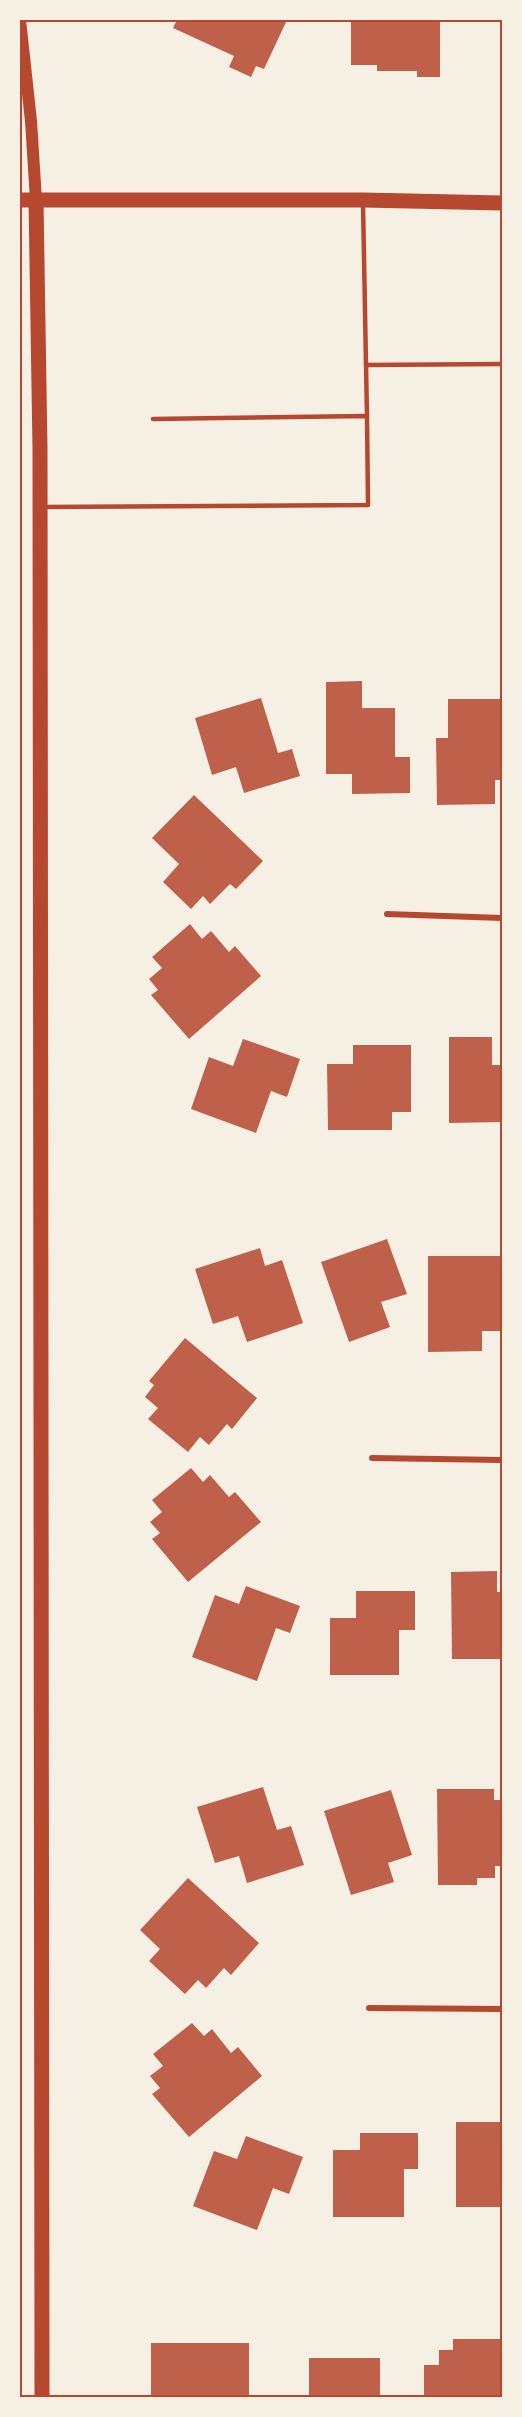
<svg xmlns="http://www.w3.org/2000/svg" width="522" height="2417" viewBox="0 0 522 2417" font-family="Jost,sans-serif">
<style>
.building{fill:#bf614a}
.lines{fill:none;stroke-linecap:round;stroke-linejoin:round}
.service{stroke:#b5482f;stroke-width:4.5}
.minor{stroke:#b5482f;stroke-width:6}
.secondary{stroke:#b5482f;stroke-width:12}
.primary{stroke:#b5482f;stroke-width:15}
.neatline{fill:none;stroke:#b5482f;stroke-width:2}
</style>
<rect width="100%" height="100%" fill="#f6efe4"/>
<!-- building -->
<g class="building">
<path d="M 177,20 L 287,20 L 264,69 L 256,66 L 251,77 L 229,67 L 234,56 L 173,28 Z"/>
<path d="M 351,20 L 440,20 L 440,77 L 417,77 L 417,71 L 377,71 L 377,65 L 351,65 Z"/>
<path d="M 362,681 L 362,708 L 395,708 L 395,757 L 410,757 L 410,793 L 352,794 L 352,774 L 326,774 L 326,682 Z"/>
<path d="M 261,698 L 278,753 L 292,749 L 300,776 L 244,793 L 236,767 L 212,775 L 195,718 Z"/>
<path d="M 448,699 L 502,699 L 502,780 L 495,780 L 495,804 L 437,805 L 436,738 L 448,738 Z"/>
<path d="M 194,795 L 263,861 L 236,889 L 230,884 L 210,904 L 203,896 L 191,909 L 163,882 L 179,864 L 152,838 Z"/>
<path d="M 190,924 L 202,939 L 211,931 L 229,952 L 235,946 L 261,976 L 189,1039 L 151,995 L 158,990 L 149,979 L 162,968 L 152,957 Z"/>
<path d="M 449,1037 L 492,1037 L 492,1065 L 502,1065 L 502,1122 L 449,1123 Z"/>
<path d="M 243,1039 L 300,1059 L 287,1097 L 271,1091 L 256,1133 L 191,1109 L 209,1057 L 233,1066 Z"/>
<path d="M 353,1045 L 411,1045 L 411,1112 L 392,1112 L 392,1130 L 328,1130 L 327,1064 L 353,1064 Z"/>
<path d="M 387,1239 L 407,1294 L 381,1302 L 390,1327 L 349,1342 L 321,1262 Z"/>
<path d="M 260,1248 L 265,1266 L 282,1260 L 303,1323 L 247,1342 L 238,1316 L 213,1324 L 195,1269 Z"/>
<path d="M 428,1256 L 502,1256 L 502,1331 L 482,1331 L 482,1351 L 428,1352 Z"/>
<path d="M 185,1338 L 257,1398 L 232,1429 L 227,1424 L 209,1445 L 200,1437 L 188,1452 L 148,1419 L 158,1408 L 145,1397 L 154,1385 L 149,1381 Z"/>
<path d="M 191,1468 L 203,1482 L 210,1475 L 229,1497 L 235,1492 L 261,1522 L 188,1582 L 152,1539 L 160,1533 L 150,1522 L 162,1512 L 152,1500 Z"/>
<path d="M 497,1571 L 497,1592 L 502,1592 L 502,1659 L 452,1659 L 451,1572 Z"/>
<path d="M 246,1586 L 300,1606 L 290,1633 L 276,1628 L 257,1681 L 192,1657 L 215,1595 L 239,1604 Z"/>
<path d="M 356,1591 L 415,1591 L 415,1630 L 399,1630 L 399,1675 L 330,1675 L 330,1618 L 356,1618 Z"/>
<path d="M 263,1787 L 277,1830 L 291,1826 L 304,1865 L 247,1883 L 239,1856 L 215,1863 L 197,1807 Z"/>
<path d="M 437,1789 L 494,1789 L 494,1800 L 502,1800 L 502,1866 L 495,1866 L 495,1878 L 477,1878 L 477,1885 L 438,1885 Z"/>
<path d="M 391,1790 L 412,1855 L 388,1863 L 394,1882 L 351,1895 L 324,1811 Z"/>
<path d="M 188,1878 L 259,1943 L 231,1975 L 224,1968 L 206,1988 L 198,1980 L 185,1994 L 149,1961 L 160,1949 L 140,1930 Z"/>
<path d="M 192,2023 L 204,2036 L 212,2029 L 231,2053 L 238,2047 L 262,2076 L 189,2137 L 152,2094 L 160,2088 L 150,2076 L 163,2066 L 153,2054 Z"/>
<path d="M 456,2122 L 500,2122 L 502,2207 L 456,2207 Z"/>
<path d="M 360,2133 L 418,2133 L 418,2169 L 404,2169 L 404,2217 L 333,2217 L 333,2150 L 360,2150 Z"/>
<path d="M 246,2136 L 303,2157 L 289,2194 L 273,2188 L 257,2230 L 193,2206 L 214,2151 L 237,2159 Z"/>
<path d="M 453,2339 L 502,2339 L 502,2398 L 424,2398 L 424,2365 L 439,2365 L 439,2350 L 453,2350 Z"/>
<rect x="151" y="2343" width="98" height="55"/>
<rect x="309" y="2358" width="71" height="40"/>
</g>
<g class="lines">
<!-- service -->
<g class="service">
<path d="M 363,203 L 366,365"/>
<path d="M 367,416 L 366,365 L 502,364"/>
<path d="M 42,507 L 368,505 L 367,416 L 153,419"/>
</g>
<!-- minor -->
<g class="minor">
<path d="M 387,914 L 502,918"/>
<path d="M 372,1458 L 502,1460"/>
<path d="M 369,2008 L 502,2009"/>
</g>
<!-- secondary -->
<path class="secondary" d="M 20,20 L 31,121 L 36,200"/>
<!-- primary -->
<g class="primary">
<path d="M 20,200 L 363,200 L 502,203"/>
<path d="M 36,200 L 40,449 L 42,2398"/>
</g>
</g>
<!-- border -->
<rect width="522" height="2417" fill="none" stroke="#f6efe4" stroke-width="42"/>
<rect x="21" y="21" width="480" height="2375" class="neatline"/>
</svg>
